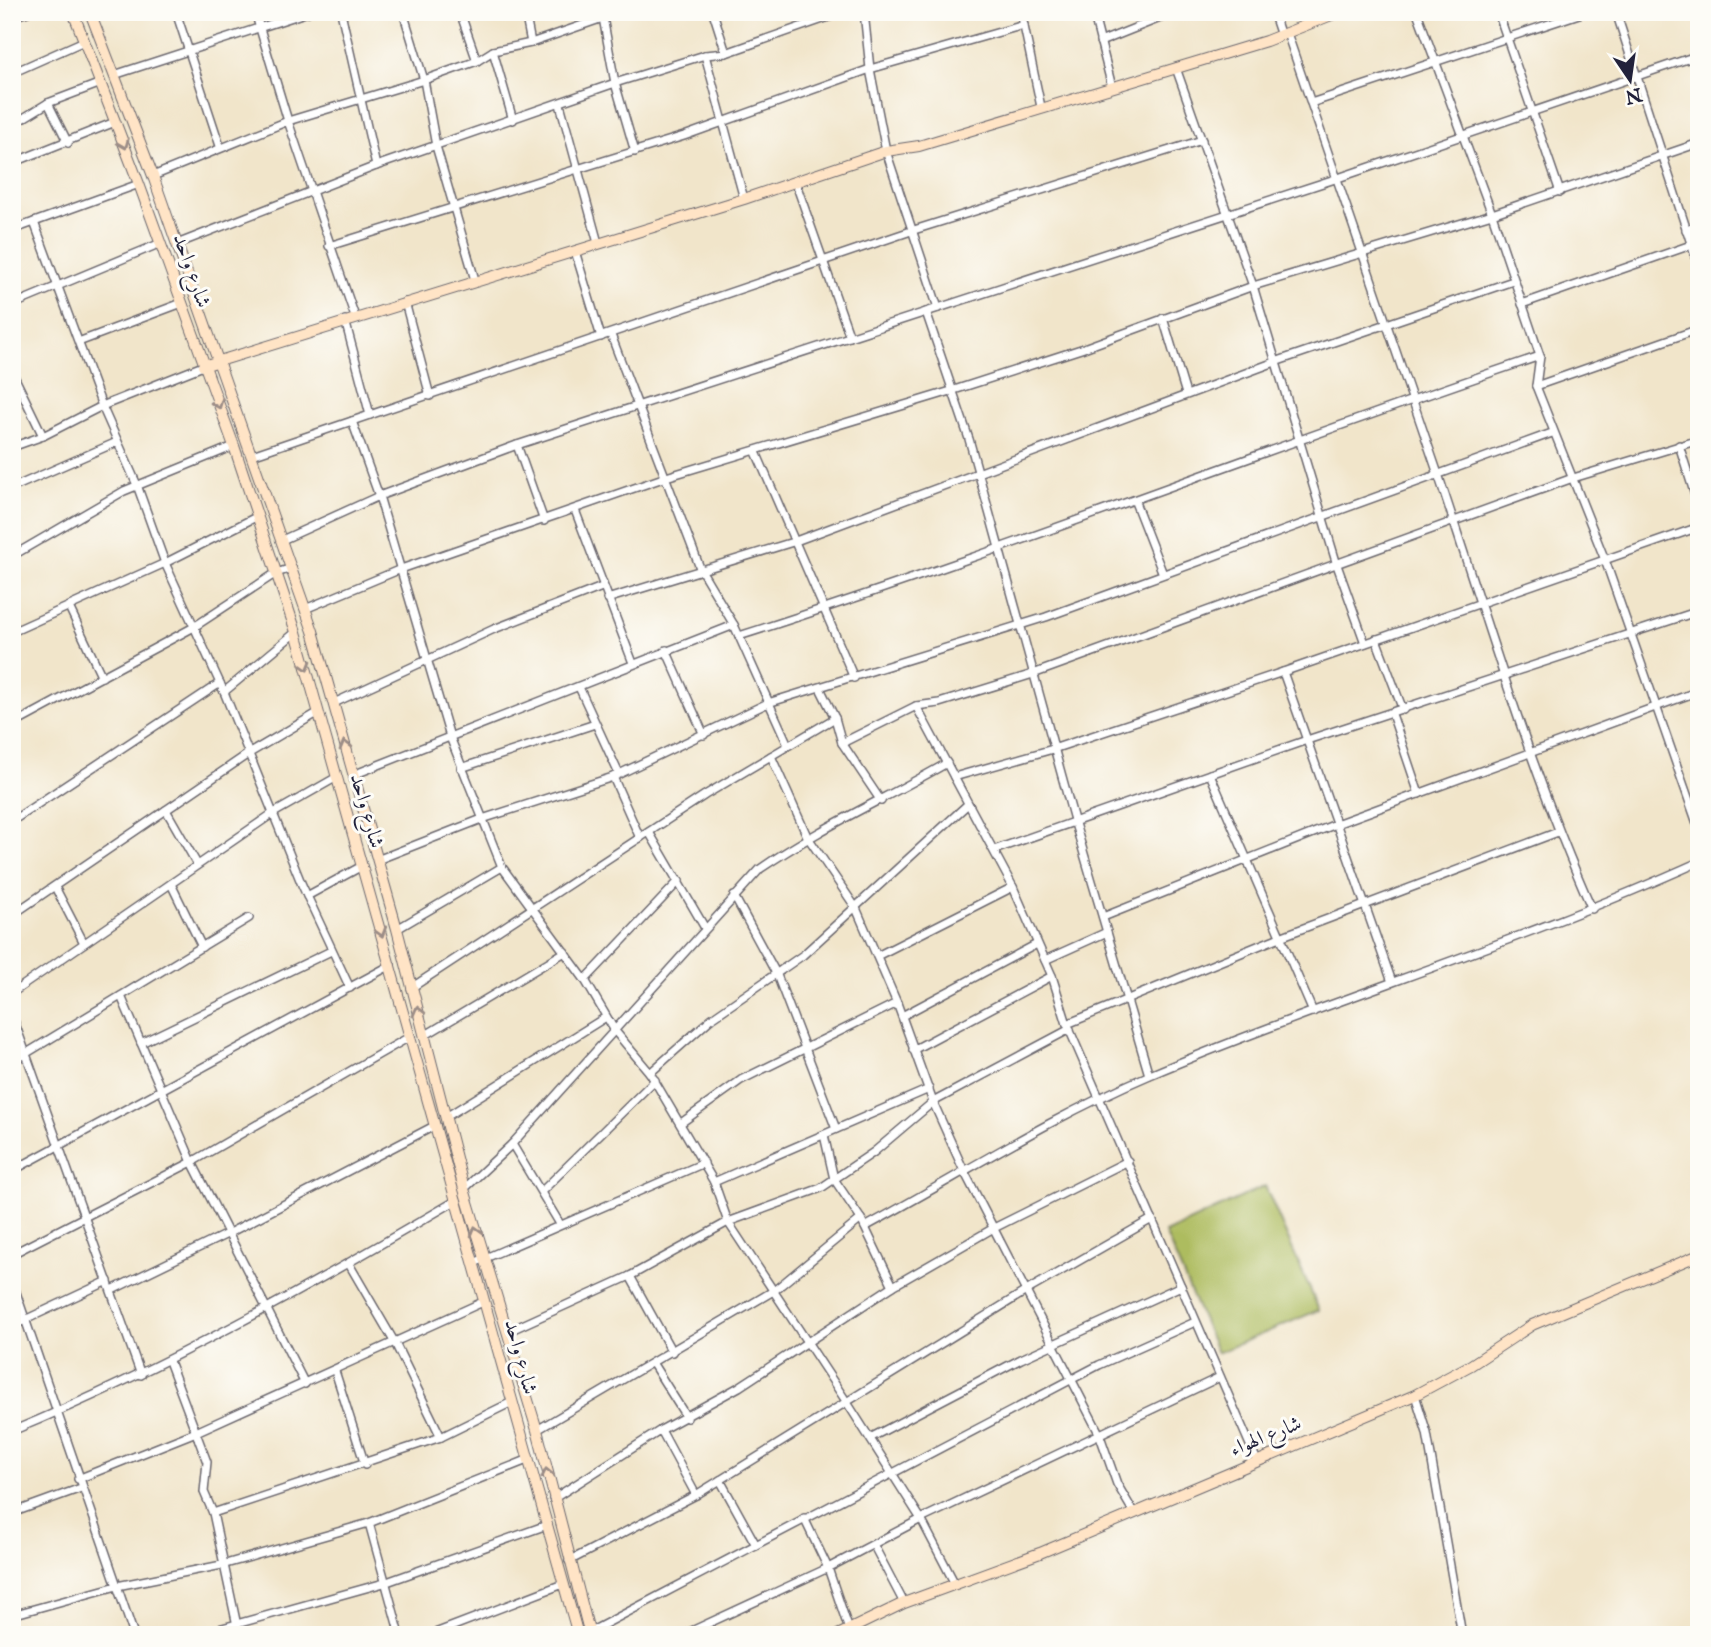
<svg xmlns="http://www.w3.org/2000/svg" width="1711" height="1647" viewBox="0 0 1711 1647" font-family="'IM FELL English',Amiri,serif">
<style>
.garden{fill:#adbc5f;stroke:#686f4d;stroke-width:2}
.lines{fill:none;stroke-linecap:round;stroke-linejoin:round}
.street-casing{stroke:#6a666d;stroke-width:10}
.secondary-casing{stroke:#6a666d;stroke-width:12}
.street{stroke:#fff;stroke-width:7}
.secondary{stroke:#ffe4c6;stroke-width:10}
.oneway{stroke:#9c8d87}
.labels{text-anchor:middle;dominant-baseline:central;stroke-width:6;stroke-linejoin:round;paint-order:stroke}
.street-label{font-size:21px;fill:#22223b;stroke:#fdfcf7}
</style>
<rect width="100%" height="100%" fill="#fdfcf7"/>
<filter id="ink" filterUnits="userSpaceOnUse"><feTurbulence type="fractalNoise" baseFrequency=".0143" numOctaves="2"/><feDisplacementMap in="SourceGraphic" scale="14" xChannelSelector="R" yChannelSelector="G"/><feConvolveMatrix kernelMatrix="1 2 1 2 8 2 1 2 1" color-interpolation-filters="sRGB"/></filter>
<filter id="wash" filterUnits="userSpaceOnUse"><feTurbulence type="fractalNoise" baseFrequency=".00686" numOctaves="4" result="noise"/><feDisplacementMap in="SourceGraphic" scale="28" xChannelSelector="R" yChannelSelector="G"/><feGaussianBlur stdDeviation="1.57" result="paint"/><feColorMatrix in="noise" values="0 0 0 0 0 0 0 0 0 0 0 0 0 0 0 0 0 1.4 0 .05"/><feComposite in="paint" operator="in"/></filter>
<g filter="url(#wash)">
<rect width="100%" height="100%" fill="#f1e5ca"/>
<!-- garden -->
<path class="garden" d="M 1265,1186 L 1319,1310 L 1217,1353 L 1165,1233 Z"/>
</g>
<g filter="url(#ink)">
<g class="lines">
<!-- street casing -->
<g class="street-casing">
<g id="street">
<path d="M 176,12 L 220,146"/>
<path d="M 255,12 L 288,121 L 355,317"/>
<path d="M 341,12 L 376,166"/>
<path d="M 403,12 L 424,80 L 436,146 L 475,280"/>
<path d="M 460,12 L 477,61"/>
<path d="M 525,12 L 531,43"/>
<path d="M 602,12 L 615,83 L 635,152"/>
<path d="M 713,12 L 726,53"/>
<path d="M 864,12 L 870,69 L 886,151 L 938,308"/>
<path d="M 1021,12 L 1041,107"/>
<path d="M 1093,12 L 1112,87"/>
<path d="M 1273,12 L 1281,36"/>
<path d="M 1417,12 L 1492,214 L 1540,356 L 1536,386 L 1605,560 L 1699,829"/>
<path d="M 1498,12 L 1560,192"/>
<path d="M 1616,12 L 1699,268"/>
<path d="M 12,17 L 28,12"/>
<path d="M 1287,33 C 1337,182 1390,330 1440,480 C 1488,624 1530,770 1592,909"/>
<path d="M 1100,42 L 1175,12"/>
<path d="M 493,51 L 513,120"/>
<path d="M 705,55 L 744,199"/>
<path d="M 1176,68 L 1253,286 L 1337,565 L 1365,643"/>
<path d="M 12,73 L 84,41"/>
<path d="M 114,75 L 308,12"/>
<path d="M 48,103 L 68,143"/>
<path d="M 1311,103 L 1585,12"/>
<path d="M 560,104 L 598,243"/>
<path d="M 12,125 L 48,103 L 101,83"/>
<path d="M 12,163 L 115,122"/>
<path d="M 153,176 L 288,121 L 424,80 L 477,61 L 493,51 L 531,43 L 620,12"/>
<path d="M 795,181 L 850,337"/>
<path d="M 34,222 L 102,406 L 137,485 L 165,563 L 224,692 L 302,885 L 350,988"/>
<path d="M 12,230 L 139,184"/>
<path d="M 1686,230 L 1699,225"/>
<path d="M 177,244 L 376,166 L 615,83 L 705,55 L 726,53 L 843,12"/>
<path d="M 329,246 L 684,136 L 870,69 L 1024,25"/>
<path d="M 575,251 L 601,337"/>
<path d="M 405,302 L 430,396"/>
<path d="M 1522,304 L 1691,245"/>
<path d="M 12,305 L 161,243"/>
<path d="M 926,312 L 969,439 L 1074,820 L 1149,1075"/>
<path d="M 1163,318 L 1186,394"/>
<path d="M 345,320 L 370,415"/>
<path d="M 611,335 L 700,568 L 734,625 L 788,745"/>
<path d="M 81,341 L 182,303"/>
<path d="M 12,372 L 43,436"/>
<path d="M 1536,386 L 1699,329"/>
<path d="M 352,421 L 379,496 L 450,737 L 502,867 L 585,980 L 615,1031 L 650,1073 L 714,1182 L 728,1222 L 848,1404 L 921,1519 L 955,1584"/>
<path d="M 517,445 L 544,521"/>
<path d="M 1679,445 L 1699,508"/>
<path d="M 12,447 L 43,436 L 102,406 L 203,366"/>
<path d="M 756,452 L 854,678"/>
<path d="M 252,455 L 914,230 L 1202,140"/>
<path d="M 12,488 L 117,442"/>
<path d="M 1135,502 L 1163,574"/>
<path d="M 575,510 L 633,663"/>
<path d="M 282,540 L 379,496 L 517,445 L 1335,179 L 1699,55"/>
<path d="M 12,556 L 124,491 L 234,446"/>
<path d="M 607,599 L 793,542 L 1275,362 L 1513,281"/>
<path d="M 69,607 L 102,677"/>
<path d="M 305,609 L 401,569 L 666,477 L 951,391 L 1081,349 L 1253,286 L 1492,214 L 1699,143"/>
<path d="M 12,632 L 165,563 L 258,516"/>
<path d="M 739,636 C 1009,550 1272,446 1540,356"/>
<path d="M 1376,639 L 1403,710"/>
<path d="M 666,650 L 704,735"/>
<path d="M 1283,672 L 1392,982"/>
<path d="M 579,687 L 619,774"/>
<path d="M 820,688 L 835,718 L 842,743 L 881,801"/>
<path d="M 224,692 L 296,632"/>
<path d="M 334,703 L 494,629 L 602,587"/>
<path d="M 916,706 L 1013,887 L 1052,976 L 1067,1024 L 1257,1461"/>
<path d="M 1392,714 L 1419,794"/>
<path d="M 12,725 L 194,627 L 276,573 L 292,568"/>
<path d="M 842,743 L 916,706 L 939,703 L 1033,674 L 1570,479 L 1699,440"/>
<path d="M 771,756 L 807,836 L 856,908 L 897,1003 L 933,1102 L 964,1171 L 1099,1433 L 1117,1484 L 1134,1513"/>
<path d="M 461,768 L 595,724"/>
<path d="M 1210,774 L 1313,1012"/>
<path d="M 353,775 L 734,625"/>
<path d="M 613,777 L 640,838"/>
<path d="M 954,777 L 1053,749 L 1283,672 L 1699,527"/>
<path d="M 166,810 L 197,864"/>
<path d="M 12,821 L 220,683"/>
<path d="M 649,832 L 705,928"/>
<path d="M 994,850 L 1307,740 L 1699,611"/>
<path d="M 377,860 L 482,819 L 613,777 L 768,703 L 1046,617 L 1552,433"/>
<path d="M 171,884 L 202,947"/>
<path d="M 55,887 L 84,943"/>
<path d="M 307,896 L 362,866"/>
<path d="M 734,896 L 777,975 L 836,1129"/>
<path d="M 12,915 L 248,754 L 319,712"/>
<path d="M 1103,917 L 1336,824 L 1699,691"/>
<path d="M 397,929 L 502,867"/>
<path d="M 877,956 L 1013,887"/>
<path d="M 1045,960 L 1107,932"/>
<path d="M 585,980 L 679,881"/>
<path d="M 411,988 L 705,795 L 835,718"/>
<path d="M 12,993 L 272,814 L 337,777"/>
<path d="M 121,996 L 192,1162 L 305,1384"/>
<path d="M 12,1015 L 141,1375"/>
<path d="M 902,1016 L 1037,944"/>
<path d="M 1067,1024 L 1280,937 L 1558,832"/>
<path d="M 424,1036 L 565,952"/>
<path d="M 141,1043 L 331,951"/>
<path d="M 913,1050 L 1052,976"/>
<path d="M 12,1062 L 249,918"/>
<path d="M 650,1073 L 712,1018 L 803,955 L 968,804"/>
<path d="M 446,1117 L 606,1017"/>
<path d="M 681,1123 L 741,1080 L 897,1003"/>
<path d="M 824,1135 L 834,1179 L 861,1219 L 893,1286"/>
<path d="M 512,1144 L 560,1224"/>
<path d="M 12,1171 L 391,965"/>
<path d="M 714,1182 L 929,1089"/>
<path d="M 464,1189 L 512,1144 L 760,869 C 819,828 885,799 947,763"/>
<path d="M 542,1191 L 655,1080"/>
<path d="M 865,1227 C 959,1176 1051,1117 1150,1075 C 1331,999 1520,943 1699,862"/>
<path d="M 12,1254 L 192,1162 L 411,1036"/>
<path d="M 474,1263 L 704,1163"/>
<path d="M 349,1264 L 395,1343 L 441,1437"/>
<path d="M 630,1276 L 672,1352"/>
<path d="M 12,1281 L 134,1635"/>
<path d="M 112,1290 L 229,1233 L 436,1125"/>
<path d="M 12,1326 L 108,1281"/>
<path d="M 509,1331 L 630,1276 L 728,1222 L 821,1188 L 874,1152 L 933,1102 L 1070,1029"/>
<path d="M 169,1361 L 207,1462 L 204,1492 L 213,1513 L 239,1635"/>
<path d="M 653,1364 L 687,1418"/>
<path d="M 335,1371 L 365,1465"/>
<path d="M 1415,1395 L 1427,1433 L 1462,1635"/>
<path d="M 537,1430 L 775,1290 L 861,1219"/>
<path d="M 661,1430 L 696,1495"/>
<path d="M 12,1431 C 167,1367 312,1285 457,1200"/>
<path d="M 870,1438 L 1021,1359 L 1181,1286"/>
<path d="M 78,1479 L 196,1432 L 485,1301"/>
<path d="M 720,1480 L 756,1545"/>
<path d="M 553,1499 L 661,1430 L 739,1387 L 893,1286 L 992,1229 L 1128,1161"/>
<path d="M 12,1513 L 81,1488"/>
<path d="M 213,1513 L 441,1437 L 512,1402"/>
<path d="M 804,1518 L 828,1568 L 849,1630"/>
<path d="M 369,1523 L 400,1635"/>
<path d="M 874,1546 L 904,1603"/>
<path d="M 569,1561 L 696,1495 L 1026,1291 L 1152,1219"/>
<path d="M 12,1615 L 117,1586 L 222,1565 L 369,1523 L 527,1460"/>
<path d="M 586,1634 L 1099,1365 L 1195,1322"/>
<path d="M 197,1635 L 384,1583 L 547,1525"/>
<path d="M 430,1635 L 563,1584"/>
<path d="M 683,1635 L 828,1568 L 921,1519 L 1220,1377"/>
</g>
</g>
<!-- secondary casing -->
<g class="secondary-casing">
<g id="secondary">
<path d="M 73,12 L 139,184 L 234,446 L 296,632 L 578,1635"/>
<path d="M 90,12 L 153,176 L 313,631 L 397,929 L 464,1189 L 537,1430 L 590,1635"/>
<path d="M 203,366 L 744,199 L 886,151 L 919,146 L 1266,41 L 1339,12"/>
<path d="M 838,1635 L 904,1603 L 1040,1553 L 1415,1395 L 1471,1365 L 1532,1325 L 1699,1255"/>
</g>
</g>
<!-- street -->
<use href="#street" class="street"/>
<!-- secondary -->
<use href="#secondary" class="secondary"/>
</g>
<!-- one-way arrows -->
<defs><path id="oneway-chevron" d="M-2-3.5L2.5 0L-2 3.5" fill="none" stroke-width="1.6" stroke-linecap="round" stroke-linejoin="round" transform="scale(1.75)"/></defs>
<g class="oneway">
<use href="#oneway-chevron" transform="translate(124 144) rotate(68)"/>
<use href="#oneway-chevron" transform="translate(218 404) rotate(69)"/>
<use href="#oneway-chevron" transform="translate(306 666) rotate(74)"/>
<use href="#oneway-chevron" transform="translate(345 745) rotate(-105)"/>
<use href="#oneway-chevron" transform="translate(381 932) rotate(73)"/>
<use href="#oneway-chevron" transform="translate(418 1011) rotate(-105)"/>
<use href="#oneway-chevron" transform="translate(476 1231) rotate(-106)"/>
<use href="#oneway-chevron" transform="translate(547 1473) rotate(-102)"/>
</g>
</g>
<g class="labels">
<!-- street labels -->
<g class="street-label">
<text transform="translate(191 271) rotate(71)">شارع واحد</text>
<text transform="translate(366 811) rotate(74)">شارع واحد</text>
<text transform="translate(520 1357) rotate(75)">شارع واحد</text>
<text transform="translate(1266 1437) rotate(-22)">شارع الهواء</text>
</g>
</g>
<!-- margin -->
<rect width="1711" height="1647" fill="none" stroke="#fdfcf7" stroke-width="42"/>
<!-- north arrow -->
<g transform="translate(1630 80) rotate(167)" stroke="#fdfcf7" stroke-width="5" paint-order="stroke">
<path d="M0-5L12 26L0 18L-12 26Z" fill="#22223b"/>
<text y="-10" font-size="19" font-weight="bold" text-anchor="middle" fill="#22223b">N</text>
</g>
</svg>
